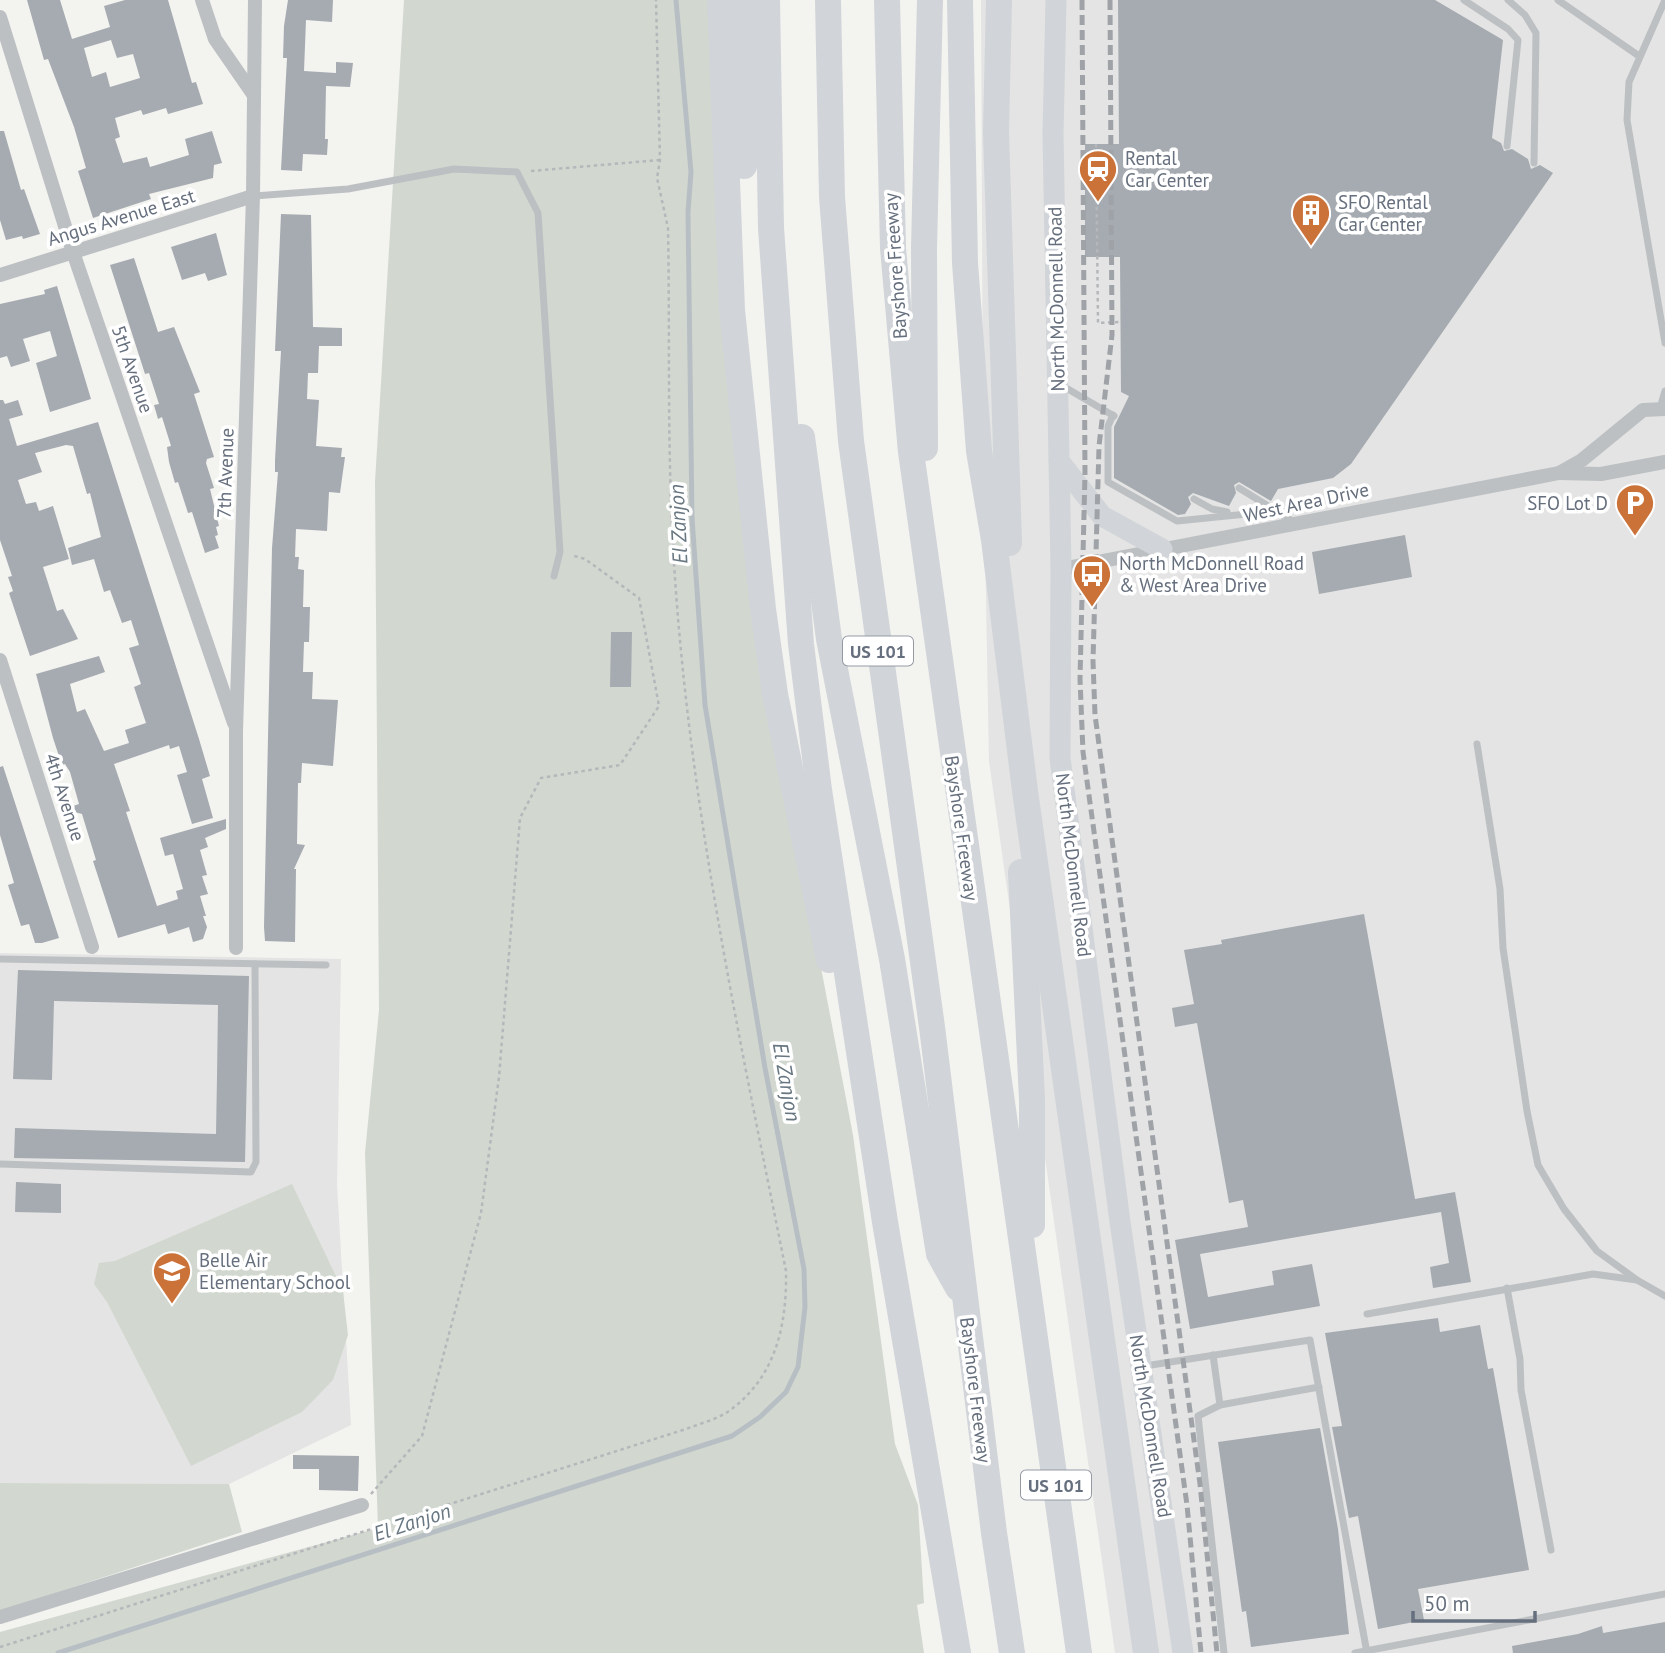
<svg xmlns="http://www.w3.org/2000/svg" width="1665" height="1653" viewBox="0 0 1665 1653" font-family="'PT Sans',sans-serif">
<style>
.built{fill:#e3e4e3}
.green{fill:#d2d8d0}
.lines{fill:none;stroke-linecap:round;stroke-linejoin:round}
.stream{stroke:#b8bfc4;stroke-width:5}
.building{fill:#a6abb1;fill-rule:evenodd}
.path{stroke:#b5b7ba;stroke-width:2.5;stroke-dasharray:3.5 3.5;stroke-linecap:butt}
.lane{stroke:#bdc0c3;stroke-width:7}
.street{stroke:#bdc0c3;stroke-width:14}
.secondary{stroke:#d1d4d8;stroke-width:21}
.highway{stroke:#d1d4d8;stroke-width:26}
.rail{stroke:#9fa3a8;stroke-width:5;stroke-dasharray:10 5;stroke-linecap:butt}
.labels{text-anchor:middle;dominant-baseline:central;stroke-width:7;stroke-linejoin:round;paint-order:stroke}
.shield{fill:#fff;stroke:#949aa4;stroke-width:2}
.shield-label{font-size:18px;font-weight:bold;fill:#666f7d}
.poi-label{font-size:19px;fill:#666f7d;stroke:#fff;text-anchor:start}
.street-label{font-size:19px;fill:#666f7d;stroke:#fff}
.water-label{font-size:21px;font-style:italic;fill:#677681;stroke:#fff}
</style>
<rect width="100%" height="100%" fill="#f3f3f0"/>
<!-- built -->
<g class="built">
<path d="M 981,0 L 1665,0 L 1665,1653 L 1115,1653 L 989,761 L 983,434 Z"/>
<path d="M 0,953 L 341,959 L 337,1185 L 351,1425 L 229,1484 L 0,1483 Z"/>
</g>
<!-- green -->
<g class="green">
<path d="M 404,0 L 732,0 L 740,349 L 771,706 L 853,1135 L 895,1444 L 918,1505 L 924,1603 L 917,1605 L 924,1653 L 0,1653 L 0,1632 L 378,1528 L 365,1153 L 379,1010 L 375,482 Z"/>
<path d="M 292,1184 L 343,1291 L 348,1335 L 333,1380 L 302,1412 L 191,1466 L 107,1302 L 94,1284 L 99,1263 L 115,1261 Z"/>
<path d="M 0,1483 L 229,1484 L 242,1532 L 0,1611 Z"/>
</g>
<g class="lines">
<!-- stream -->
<path class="stream" d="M 58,1653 L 732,1436 L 760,1417 L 786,1392 L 798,1367 L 805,1307 L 804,1269 L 765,1068 L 705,705 L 692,518 L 688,212 L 691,172 L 676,0"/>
</g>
<!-- building -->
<g class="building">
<path d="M 27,0 L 60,0 L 72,39 L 110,27 L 104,6 L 125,0 L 168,0 L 192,83 L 196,82 L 203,104 L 168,114 L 166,108 L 143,115 L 141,110 L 115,118 L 120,137 L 115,139 L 123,163 L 147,157 L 150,167 L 189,155 L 185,139 L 212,131 L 222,163 L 214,165 L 213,178 L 149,194 L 151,199 L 93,218 L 78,171 L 86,168 L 74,127 L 48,59 L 44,60 ZM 111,40 L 117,58 L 133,54 L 140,78 L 110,87 L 106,72 L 92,77 L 84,48 Z"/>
<path d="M 288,0 L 333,0 L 332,22 L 306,20 L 304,71 L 336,73 L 336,62 L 353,63 L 350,87 L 326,86 L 325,139 L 328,139 L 327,155 L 303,154 L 302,171 L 281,170 L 287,58 L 283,58 L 284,26 Z"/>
<path d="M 1118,0 L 1435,0 L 1503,40 L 1492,138 L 1501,143 L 1504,151 L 1512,149 L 1528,159 L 1531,169 L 1540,165 L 1553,173 L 1351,464 L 1333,478 L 1278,489 L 1271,501 L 1239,482 L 1234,485 L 1236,493 L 1229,506 L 1193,493 L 1188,497 L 1191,504 L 1185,514 L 1178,515 L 1114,478 L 1114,427 L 1129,396 L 1121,392 L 1120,257 L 1085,257 L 1085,144 L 1119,144 Z"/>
<path d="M 0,131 L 4,131 L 21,190 L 24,189 L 40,234 L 23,239 L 22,236 L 6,240 L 0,220 Z"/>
<path d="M 281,214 L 311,215 L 313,327 L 342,328 L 342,346 L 319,346 L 318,373 L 308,373 L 307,399 L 319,400 L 316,446 L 342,448 L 341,457 L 345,457 L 340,493 L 329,492 L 327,531 L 296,529 L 295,557 L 299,557 L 298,569 L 304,570 L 303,607 L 310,607 L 309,642 L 304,642 L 303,672 L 313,672 L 312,699 L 338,700 L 333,766 L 302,763 L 301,783 L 298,783 L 297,844 L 305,845 L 294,869 L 296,869 L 295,942 L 265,941 L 264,927 L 272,548 L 278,472 L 275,472 L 275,460 L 281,351 L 275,351 Z"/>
<path d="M 216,233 L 227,275 L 208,281 L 205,273 L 182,280 L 171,247 Z"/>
<path d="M 134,258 L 158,332 L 174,327 L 200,392 L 194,394 L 214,457 L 207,459 L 206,463 L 214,488 L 210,489 L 219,526 L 216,527 L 218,535 L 215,536 L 219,548 L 205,553 L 192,512 L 188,513 L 178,482 L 175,483 L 169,462 L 167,447 L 171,446 L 162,417 L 158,419 L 154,405 L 159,404 L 149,373 L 145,374 L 110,265 Z"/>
<path d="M 57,286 L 91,399 L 50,412 L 36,363 L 57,356 L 50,331 L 23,339 L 30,361 L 11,367 L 7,356 L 0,358 L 0,304 L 45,294 L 44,290 Z"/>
<path d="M 0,400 L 3,400 L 5,404 L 18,400 L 23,415 L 9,419 L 17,446 L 98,422 L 199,739 L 210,776 L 202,779 L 213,818 L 192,824 L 177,775 L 187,772 L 179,746 L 170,749 L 169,745 L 114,764 L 130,811 L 126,812 L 157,906 L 178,899 L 176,891 L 183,889 L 173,854 L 165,856 L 160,838 L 226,819 L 226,829 L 205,838 L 208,847 L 200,850 L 207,875 L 202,876 L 208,894 L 200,896 L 206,916 L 203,916 L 207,927 L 203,939 L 193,942 L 189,927 L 168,934 L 165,924 L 118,938 L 93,861 L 96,860 L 82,814 L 64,809 L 79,804 L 70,772 L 65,764 L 62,765 L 53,738 L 36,674 L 99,656 L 105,672 L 70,684 L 77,712 L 85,709 L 104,751 L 129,743 L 125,730 L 146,723 L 134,687 L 141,684 L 129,648 L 139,645 L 131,620 L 122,623 L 110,590 L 104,592 L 94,559 L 72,565 L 68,548 L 101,537 L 90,493 L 87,494 L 73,446 L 66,445 L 35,453 L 42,472 L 18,480 L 26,504 L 36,502 L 39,511 L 53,506 L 69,559 L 43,567 L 57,611 L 63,609 L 78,639 L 30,656 L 9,593 L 13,591 L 8,577 L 12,576 L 0,540 Z"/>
<path d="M 1405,535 L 1412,577 L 1319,594 L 1312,552 Z"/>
<path d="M 611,632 L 632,632 L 631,687 L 610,687 Z"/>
<path d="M 3,766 L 59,938 L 42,943 L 35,943 L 29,924 L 21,926 L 8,885 L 14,883 L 0,835 L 0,767 Z"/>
<path d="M 1364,914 L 1415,1199 L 1455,1192 L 1471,1282 L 1433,1288 L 1430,1267 L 1449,1263 L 1441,1212 L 1200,1254 L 1208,1297 L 1274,1285 L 1272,1271 L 1312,1264 L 1320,1306 L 1190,1329 L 1175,1240 L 1248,1227 L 1243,1200 L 1229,1203 L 1197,1023 L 1175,1027 L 1172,1008 L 1194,1004 L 1184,950 L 1222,944 L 1221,940 Z"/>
<path d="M 18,970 L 249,976 L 245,1162 L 14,1158 L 15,1128 L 216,1134 L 217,1077 L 218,1005 L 54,1001 L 52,1080 L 13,1079 Z"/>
<path d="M 16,1182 L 61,1184 L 61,1213 L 15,1212 Z"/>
<path d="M 1438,1318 L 1440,1332 L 1480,1325 L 1488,1369 L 1493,1368 L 1529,1570 L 1418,1589 L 1424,1620 L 1378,1629 L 1358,1516 L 1349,1518 L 1332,1427 L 1342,1426 L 1325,1333 Z"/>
<path d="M 1320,1428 L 1338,1529 L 1349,1634 L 1251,1647 L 1246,1611 L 1242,1612 L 1218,1442 Z"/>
<path d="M 293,1455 L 359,1456 L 358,1491 L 319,1490 L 319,1469 L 293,1469 Z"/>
<path d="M 1665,1622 L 1665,1653 L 1513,1653 L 1512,1646 L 1578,1634 L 1602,1626 L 1603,1633 Z"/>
</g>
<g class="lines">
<!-- path -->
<g class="path">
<path d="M 1096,144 L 1098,323 L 1121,322"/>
<path d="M 531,171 L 660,160"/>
<path d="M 371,1494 L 422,1436 L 481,1213 L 499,1077 L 520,818 L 541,778 L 620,765 L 659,706 L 639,598 L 585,559 L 571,555"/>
<path d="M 0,1647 L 686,1429 C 699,1424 714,1420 726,1413 C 775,1380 787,1327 786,1271 C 738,1032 686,789 673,545 C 667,440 670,334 668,228 L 657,178 L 660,160 L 656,0"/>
</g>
<!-- lane -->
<g class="lane">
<path d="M 1464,0 L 1508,29 L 1518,40 L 1507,146"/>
<path d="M 1508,0 L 1525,15 L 1536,33 L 1534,163"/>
<path d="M 1558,0 L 1639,56"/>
<path d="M 1665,0 L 1629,82 L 1627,120 L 1665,343"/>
<path d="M 253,196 L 348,189 L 454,169 L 517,172 L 538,213 L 560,552 L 554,576"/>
<path d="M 1061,385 L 1114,416"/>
<path d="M 1660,408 L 1665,391"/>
<path d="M 1113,415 L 1108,426 L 1108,482 L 1177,521 L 1278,511"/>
<path d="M 1239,488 L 1294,522"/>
<path d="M 1194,499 L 1212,509 L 1227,512"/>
<path d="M 1477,744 L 1500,889 L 1503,948 L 1527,1111 L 1538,1165 L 1564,1209 L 1597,1251 L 1637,1280"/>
<path d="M 0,959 L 326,965"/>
<path d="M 0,1164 L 251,1172 L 256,1162 L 255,964"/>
<path d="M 1507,1288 L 1520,1359 L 1521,1390 L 1551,1550"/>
<path d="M 1367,1314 L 1593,1274 L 1637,1280 L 1665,1296"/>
<path d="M 1213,1355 L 1220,1405 L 1319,1387"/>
<path d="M 1145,1366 L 1310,1340 L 1367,1653"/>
<path d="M 1220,1405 L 1198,1416 L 1224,1653"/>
<path d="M 1355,1653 L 1665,1594"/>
</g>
<!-- street -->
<g class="street">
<path d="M 202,0 L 215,39 L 253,94"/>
<path d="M 0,17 L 73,252 L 234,723"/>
<path d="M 0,275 L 253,196"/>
<path d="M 1559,473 L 1601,474 L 1665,462"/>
<path d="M 1061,569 L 1559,473 L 1582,460 L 1643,410 L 1665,409"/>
<path d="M 0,660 L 92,947"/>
<path d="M 236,948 L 236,731 L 253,196 L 255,0"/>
<path d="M 0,1617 L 362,1505"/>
</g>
<!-- secondary -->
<g class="secondary">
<path d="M 1056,0 L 1053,134 L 1061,569 L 1060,758 L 1120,1222 L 1183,1653"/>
<path d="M 1059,461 L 1102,516 L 1162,549"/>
</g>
<!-- highway -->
<g class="highway">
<path d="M 720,0 L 732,310 L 763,609 L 775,694 L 829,960"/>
<path d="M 743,0 L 744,166"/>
<path d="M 767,0 L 771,228 L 801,644 L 819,790 L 885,1222 L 958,1653"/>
<path d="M 828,0 L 832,197 L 851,441 L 932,1027 L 994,1533 L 1012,1653"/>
<path d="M 887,0 L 893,248 L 911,452 L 1079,1653"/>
<path d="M 960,0 L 965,263 L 979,451 L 994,540 L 1025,791 L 1146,1653"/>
<path d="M 999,0 L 996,132 L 1009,543"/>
<path d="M 802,437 L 829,639 L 892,959 L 939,1254 L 958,1288"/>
<path d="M 925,448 L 924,248 L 930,0"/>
<path d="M 1021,872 L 1032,1099 L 1032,1225"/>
</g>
<!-- rail -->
<g class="rail">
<path d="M 1082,0 L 1085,473 L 1080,679 L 1083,752 L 1187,1505 L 1201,1653"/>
<path d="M 1110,0 L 1112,335 L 1099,446 L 1093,661 L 1095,715 L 1200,1484 L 1217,1653"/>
</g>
</g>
<!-- icons -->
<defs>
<g id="station-pin" transform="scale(2.0125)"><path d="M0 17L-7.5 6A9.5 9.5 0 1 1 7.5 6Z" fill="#cb7239" stroke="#fff"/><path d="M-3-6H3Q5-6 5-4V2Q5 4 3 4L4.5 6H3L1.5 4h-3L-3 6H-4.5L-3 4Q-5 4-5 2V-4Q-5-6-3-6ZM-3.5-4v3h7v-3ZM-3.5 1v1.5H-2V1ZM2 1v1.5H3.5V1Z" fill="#fff"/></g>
<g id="building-pin" transform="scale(2.0125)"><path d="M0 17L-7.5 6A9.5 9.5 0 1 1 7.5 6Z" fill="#cb7239" stroke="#fff"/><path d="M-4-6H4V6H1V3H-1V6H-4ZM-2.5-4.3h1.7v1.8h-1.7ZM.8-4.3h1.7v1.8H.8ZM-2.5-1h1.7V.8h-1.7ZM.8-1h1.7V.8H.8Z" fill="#fff"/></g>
<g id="parking-pin" transform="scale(2.0125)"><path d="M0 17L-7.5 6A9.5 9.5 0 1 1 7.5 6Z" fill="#cb7239" stroke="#fff"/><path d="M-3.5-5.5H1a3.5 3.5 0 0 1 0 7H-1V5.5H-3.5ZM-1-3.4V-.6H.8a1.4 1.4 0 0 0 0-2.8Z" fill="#fff"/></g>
<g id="bus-pin" transform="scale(2.0125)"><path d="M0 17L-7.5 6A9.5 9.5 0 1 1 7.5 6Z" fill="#cb7239" stroke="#fff"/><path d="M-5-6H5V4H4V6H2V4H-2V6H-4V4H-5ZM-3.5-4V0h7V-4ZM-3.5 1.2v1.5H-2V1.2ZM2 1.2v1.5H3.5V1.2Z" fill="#fff"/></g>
<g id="school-pin" transform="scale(2.0125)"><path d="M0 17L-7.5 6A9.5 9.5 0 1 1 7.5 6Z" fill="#cb7239" stroke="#fff"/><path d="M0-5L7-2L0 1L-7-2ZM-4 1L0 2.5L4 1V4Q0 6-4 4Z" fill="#fff"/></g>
</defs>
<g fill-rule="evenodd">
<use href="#station-pin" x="1098" y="169"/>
<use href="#building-pin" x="1311" y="213"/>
<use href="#parking-pin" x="1635" y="503"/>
<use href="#bus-pin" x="1092" y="574"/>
<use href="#school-pin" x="172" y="1271"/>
</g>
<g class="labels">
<!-- shield labels -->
<g class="shield">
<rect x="843" y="636.5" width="70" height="29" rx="5"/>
<rect x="1021" y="1470.5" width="70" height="29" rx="5"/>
</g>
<g class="shield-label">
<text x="878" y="651">US 101</text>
<text x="1056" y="1485">US 101</text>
</g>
<!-- poi labels -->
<g class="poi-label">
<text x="1125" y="158">Rental<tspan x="1125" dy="22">Car Center</tspan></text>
<text x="1338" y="202">SFO Rental<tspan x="1338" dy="22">Car Center</tspan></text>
<text x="1608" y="503" text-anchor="end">SFO Lot D</text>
<text x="1119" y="563">North McDonnell Road<tspan x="1119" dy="22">&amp; West Area Drive</tspan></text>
<text x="199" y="1260">Belle Air<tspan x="199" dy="22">Elementary School</tspan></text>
</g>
<!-- street labels -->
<g class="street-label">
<text transform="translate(121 217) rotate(-17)">Angus Avenue East</text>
<text transform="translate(895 266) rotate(-94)">Bayshore Freeway</text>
<text transform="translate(1056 299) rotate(-91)">North McDonnell Road</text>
<text transform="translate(133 369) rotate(71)">5th Avenue</text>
<text transform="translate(225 473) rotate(-88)">7th Avenue</text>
<text transform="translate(1306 502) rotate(-12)">West Area Drive</text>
<text transform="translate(65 797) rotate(72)">4th Avenue</text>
<text transform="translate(962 828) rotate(82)">Bayshore Freeway</text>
<text transform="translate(1074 865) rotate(83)">North McDonnell Road</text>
<text transform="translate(976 1390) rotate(83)">Bayshore Freeway</text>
<text transform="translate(1151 1426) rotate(81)">North McDonnell Road</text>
</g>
<!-- water labels -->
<g class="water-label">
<text transform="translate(678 524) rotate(-93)">El Zanjon</text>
<text transform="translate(787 1082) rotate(80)">El Zanjon</text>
<text transform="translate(412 1522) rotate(-18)">El Zanjon</text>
</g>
</g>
<!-- scale -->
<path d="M1413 1611v10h122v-10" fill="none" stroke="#666f7d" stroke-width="3.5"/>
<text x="1424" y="1611" font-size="21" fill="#666f7d" stroke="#ffffff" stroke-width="5" paint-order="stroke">50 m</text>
</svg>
